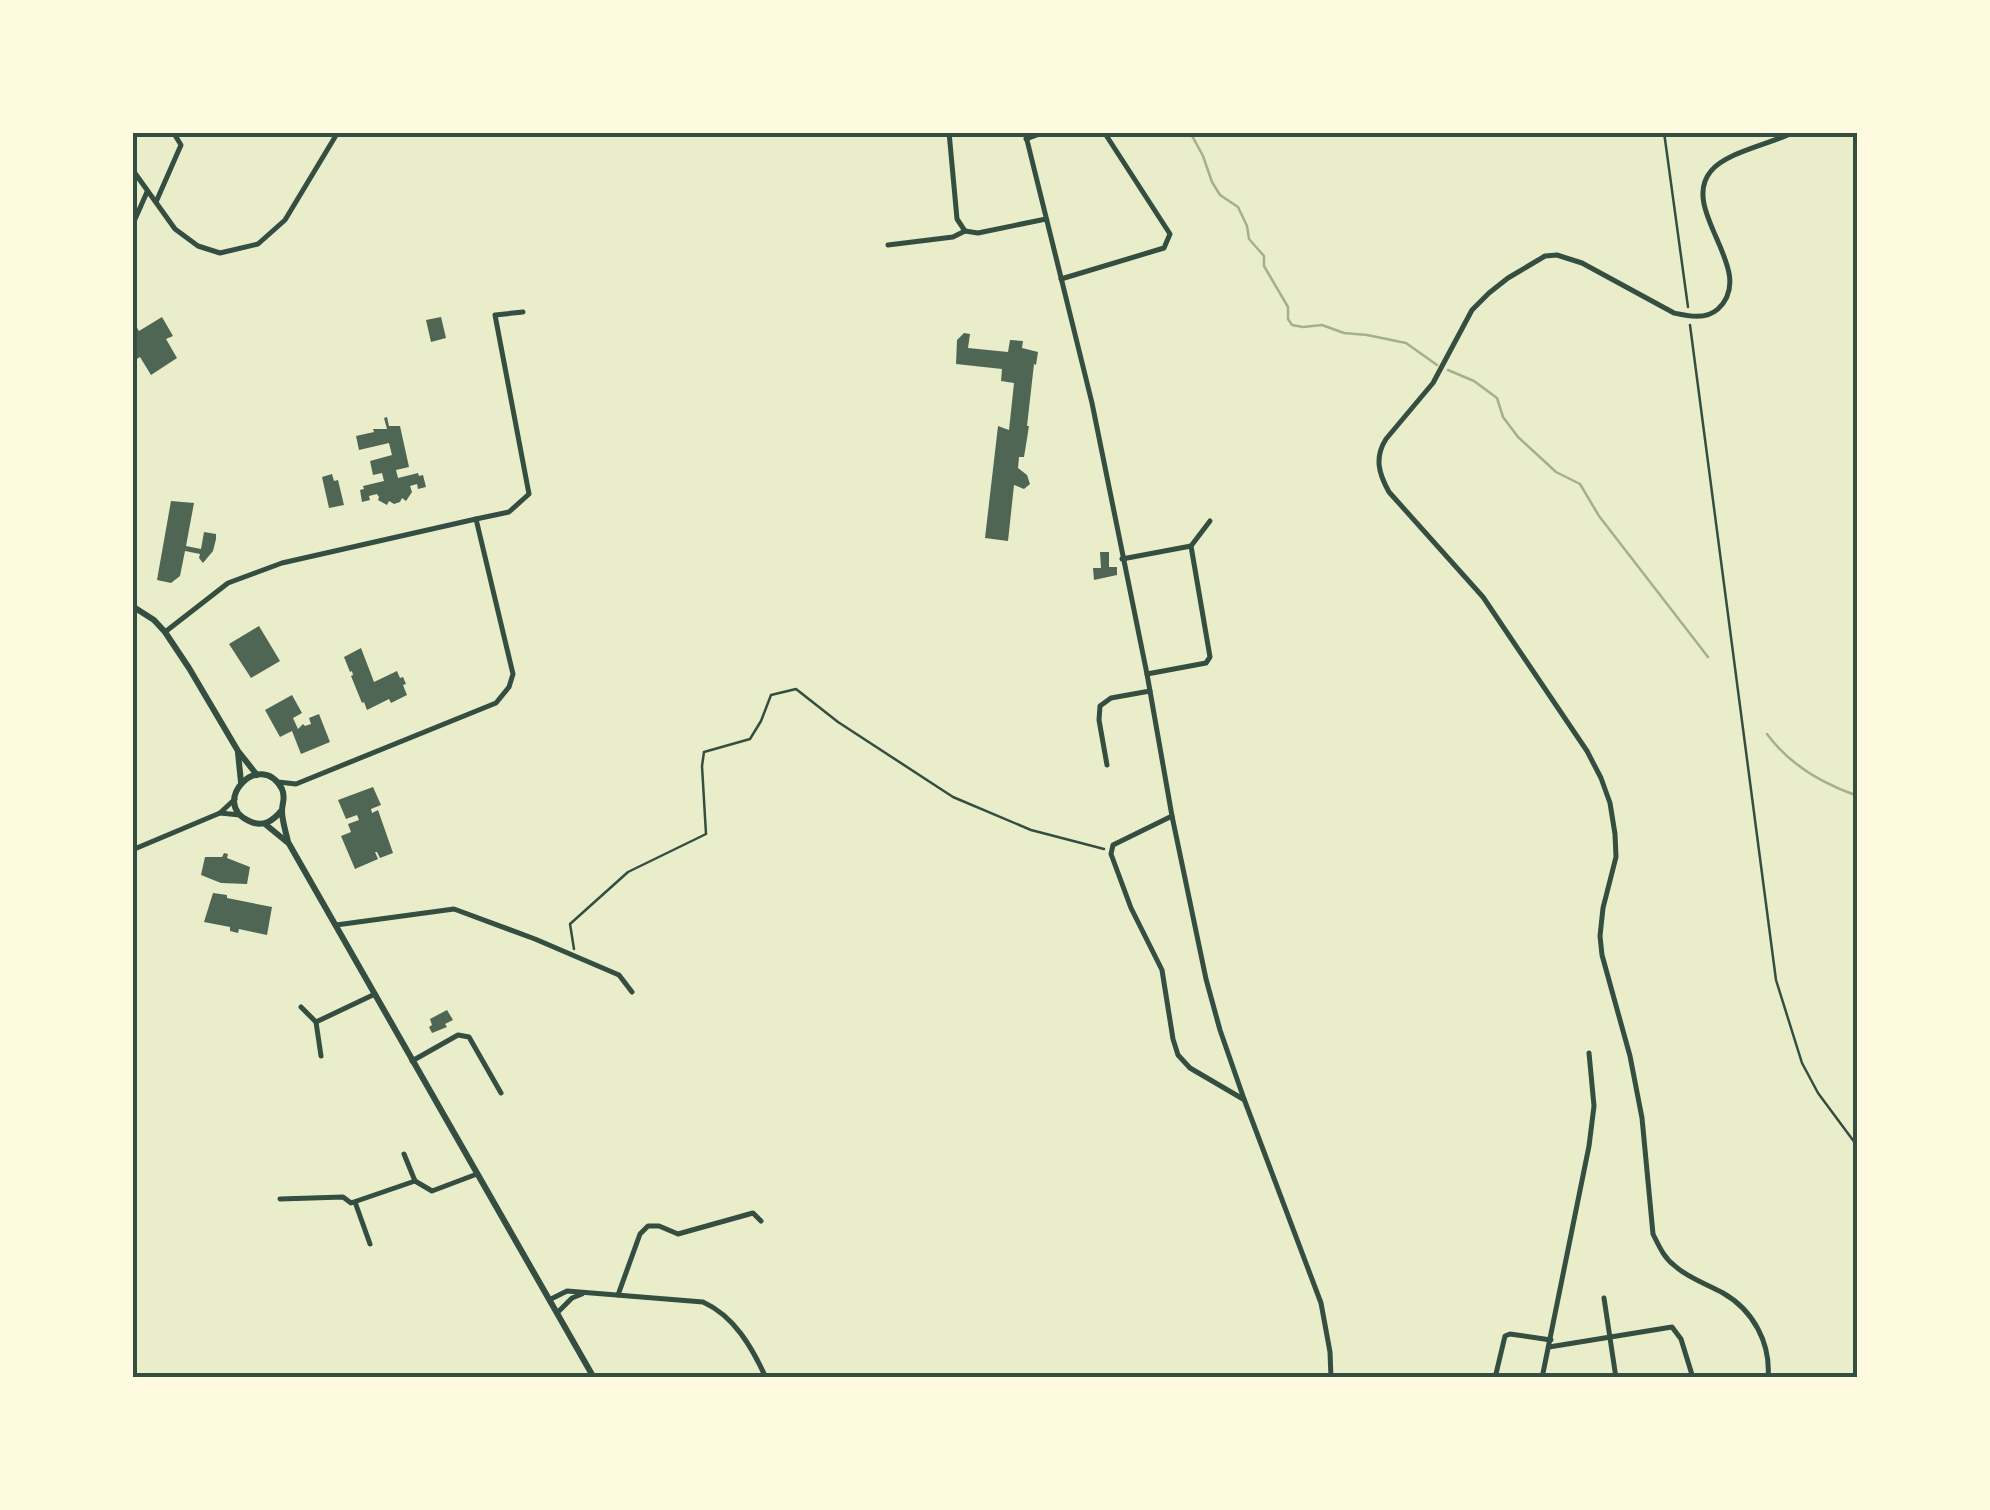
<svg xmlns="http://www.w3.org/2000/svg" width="1990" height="1510" viewBox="0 0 1990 1510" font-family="'Space Grotesk',sans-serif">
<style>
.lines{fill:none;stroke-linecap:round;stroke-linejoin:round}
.stream{stroke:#a3b18a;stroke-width:2.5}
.building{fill:#4f6655}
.path{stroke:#344e41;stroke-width:2.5}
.minor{stroke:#344e41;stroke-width:5}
.tertiary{stroke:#344e41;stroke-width:6}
.neatline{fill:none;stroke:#344e41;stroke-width:4}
</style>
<rect width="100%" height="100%" fill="#e9edc9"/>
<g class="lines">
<!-- stream -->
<g class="stream">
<path d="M 1190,132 L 1203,156 L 1212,182 L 1220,195 L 1238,207 L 1247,226 L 1249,239 L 1264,256 L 1264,266 L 1288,307 L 1288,319 L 1292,325 L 1303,327 L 1322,325 L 1344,333 L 1367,335 L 1406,343 L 1437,365"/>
<path d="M 1448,370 L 1474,381 L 1497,398 L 1503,417 L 1518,437 L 1556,472 L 1580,484 L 1599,516 L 1708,657"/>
<path d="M 1767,734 C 1789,764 1823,784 1858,796"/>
</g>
</g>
<!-- building -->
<g class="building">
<path d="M 162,317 L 173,336 L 166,339 L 177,358 L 151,375 L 140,357 L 132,362 L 132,320 L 139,331 Z"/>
<path d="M 441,317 L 446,338 L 431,342 L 426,320 Z"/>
<path d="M 964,333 L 970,334 L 968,348 L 1008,352 L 1010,340 L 1023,341 L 1022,348 L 1038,352 L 1036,365 L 1034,364 L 1027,426 L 1029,426 L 1024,457 L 1019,457 L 1018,468 L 1027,475 L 1030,484 L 1024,489 L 1014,485 L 1008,541 L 985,538 L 998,426 L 1009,430 L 1014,383 L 1001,381 L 1002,369 L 956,364 L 957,340 Z"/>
<path d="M 387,417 L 389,426 L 400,426 L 409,467 L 396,470 L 398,478 L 418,473 L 419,476 L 423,475 L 426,487 L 418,489 L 417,484 L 410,486 L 412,492 L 406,501 L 402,498 L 400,502 L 394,504 L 389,501 L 387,505 L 378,500 L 379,497 L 377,494 L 369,496 L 370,500 L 362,502 L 360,490 L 364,489 L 363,486 L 384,481 L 382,473 L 373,475 L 370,461 L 392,455 L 389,443 L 359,450 L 356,436 L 374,432 L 373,429 L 387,429 L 384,418 Z"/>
<path d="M 332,474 L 334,481 L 338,480 L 344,505 L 329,508 L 322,477 Z"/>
<path d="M 171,501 L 194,503 L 186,546 L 201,549 L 204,532 L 216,534 L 216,539 L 213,551 L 203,563 L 199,558 L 200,554 L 185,551 L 180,576 L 171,583 L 157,580 Z"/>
<path d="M 1100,552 L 1109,552 L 1109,567 L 1117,567 L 1117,575 L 1094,580 L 1093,568 L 1101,568 Z"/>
<path d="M 259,626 L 280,661 L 251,678 L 229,644 Z"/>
<path d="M 361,648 L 374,682 L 397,671 L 400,678 L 403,677 L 406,684 L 403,685 L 407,695 L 391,703 L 389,699 L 367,710 L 364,702 L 362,703 L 351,676 L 353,675 L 352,671 L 350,672 L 344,657 Z"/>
<path d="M 292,695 L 302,713 L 293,718 L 298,729 L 303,724 L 305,726 L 311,724 L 309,718 L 319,714 L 330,742 L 301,754 L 292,731 L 280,737 L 265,710 Z"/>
<path d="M 373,787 L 381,805 L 371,809 L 372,813 L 378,810 L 393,853 L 380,858 L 377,852 L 375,852 L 378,859 L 355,869 L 341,836 L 351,832 L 348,824 L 359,820 L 357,815 L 346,819 L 338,800 Z"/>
<path d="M 224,853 L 228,854 L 227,858 L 250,867 L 247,884 L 221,883 L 201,875 L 205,857 L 222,857 Z"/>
<path d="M 213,893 L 227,895 L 227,898 L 272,907 L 267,935 L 239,929 L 238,933 L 230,931 L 230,927 L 204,922 Z"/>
<path d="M 447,1010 L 453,1020 L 445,1024 L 447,1027 L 432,1033 L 429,1027 L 432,1025 L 430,1019 Z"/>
</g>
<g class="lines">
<!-- path -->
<g class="path">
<path d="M 1664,132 L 1688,307"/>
<path d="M 1690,325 L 1776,980 L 1802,1063 L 1818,1093 L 1858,1147"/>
<path d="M 574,949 L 570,924 L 628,872 L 706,834 L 702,766 L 704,752 L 750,739 L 761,721 L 771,695 L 796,689 L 838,722 L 953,797 L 1031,830 L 1104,849"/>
</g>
<!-- minor -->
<g class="minor">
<path d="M 949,132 L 957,219 L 965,231 L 978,233 L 1046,219"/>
<path d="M 1025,132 L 1092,403 L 1147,674 L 1172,816 L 1206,979 L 1220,1030 L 1244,1099 L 1321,1303 L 1330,1352 L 1331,1378"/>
<path d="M 1026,139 L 1045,132"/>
<path d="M 132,169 L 175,229 L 198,246 L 220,253 L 258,244 L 285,220 L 338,132"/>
<path d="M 156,202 L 181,145 L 173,132"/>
<path d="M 132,226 L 147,192"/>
<path d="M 888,245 L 953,237 L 965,231"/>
<path d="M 1061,279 L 1164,248 L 1170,234 L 1104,132"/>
<path d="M 1191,546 L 1210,521"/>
<path d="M 1122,559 L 1191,546 L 1210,657 L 1206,663 L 1147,674"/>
<path d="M 165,632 L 228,583 L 282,563 L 476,519"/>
<path d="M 1107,765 L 1099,720 L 1100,706 L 1111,698 L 1150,691"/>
<path d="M 278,782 L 296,784 L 496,703 L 509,687 L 513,674 L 476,519 L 509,512 L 529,494 L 495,315 L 523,312"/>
<path d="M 220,813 L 240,815"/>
<path d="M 1172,816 L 1113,845 L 1111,854 L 1131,908 L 1162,970 L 1173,1039 L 1178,1055 L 1190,1068 L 1243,1099"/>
<path d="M 132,850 L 220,813 L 235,799"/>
<path d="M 336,925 L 454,909 L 535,939 L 619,975 L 632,992"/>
<path d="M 301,1007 L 316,1022 L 375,994"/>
<path d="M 316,1022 L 321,1056"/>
<path d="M 412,1061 L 458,1035 L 469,1037 L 501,1093"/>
<path d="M 404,1154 L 415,1181"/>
<path d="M 280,1199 L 343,1197 L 351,1203 L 415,1181 L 432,1191 L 477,1174"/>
<path d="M 355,1202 L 370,1244"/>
<path d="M 618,1295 L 640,1234 L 648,1226 L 659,1226 L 678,1234 L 753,1213 L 761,1221"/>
<path d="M 1604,1298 L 1616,1378"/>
<path d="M 551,1299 L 567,1291 L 703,1302 C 734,1316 752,1347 766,1378"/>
<path d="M 558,1312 L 572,1298 L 582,1294"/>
<path d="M 1549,1347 L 1672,1327 L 1681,1339 L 1693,1378"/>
<path d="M 1495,1378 L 1505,1336 L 1510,1334 L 1551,1340"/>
<path d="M 1542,1378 L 1589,1146 L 1594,1106 L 1589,1053"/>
<path d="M 1768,1378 C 1771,1343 1753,1310 1723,1293 C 1707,1284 1688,1278 1675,1266 C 1664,1258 1659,1246 1653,1234 L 1642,1118 L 1630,1056 L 1602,955 L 1600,936 L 1603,908 L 1616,857 L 1615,834 L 1610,803 L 1601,778 L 1587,751 L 1483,597 L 1389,492 C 1379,474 1374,458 1386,439 L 1433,383 L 1472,310 L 1489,293 L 1508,278 L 1545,256 L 1557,255 L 1582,263 L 1674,313 C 1688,316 1706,320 1718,309 C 1759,271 1678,210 1711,171 C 1726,152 1771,144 1794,132"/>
</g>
<!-- tertiary -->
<g class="tertiary">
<path d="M 132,606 L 154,620 L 165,632 L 189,668 L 238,751 L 257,775"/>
<path d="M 238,753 L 241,782"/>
<path d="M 282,810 C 273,821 263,828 249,821 C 209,803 260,748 282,789 C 286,798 282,802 282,811 C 282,821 286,832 288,842 L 594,1378"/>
<path d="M 265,824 L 287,842"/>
</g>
</g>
<!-- border -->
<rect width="1990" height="1510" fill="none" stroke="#fefae0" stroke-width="270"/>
<rect x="135" y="135" width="1720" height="1240" class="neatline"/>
</svg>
